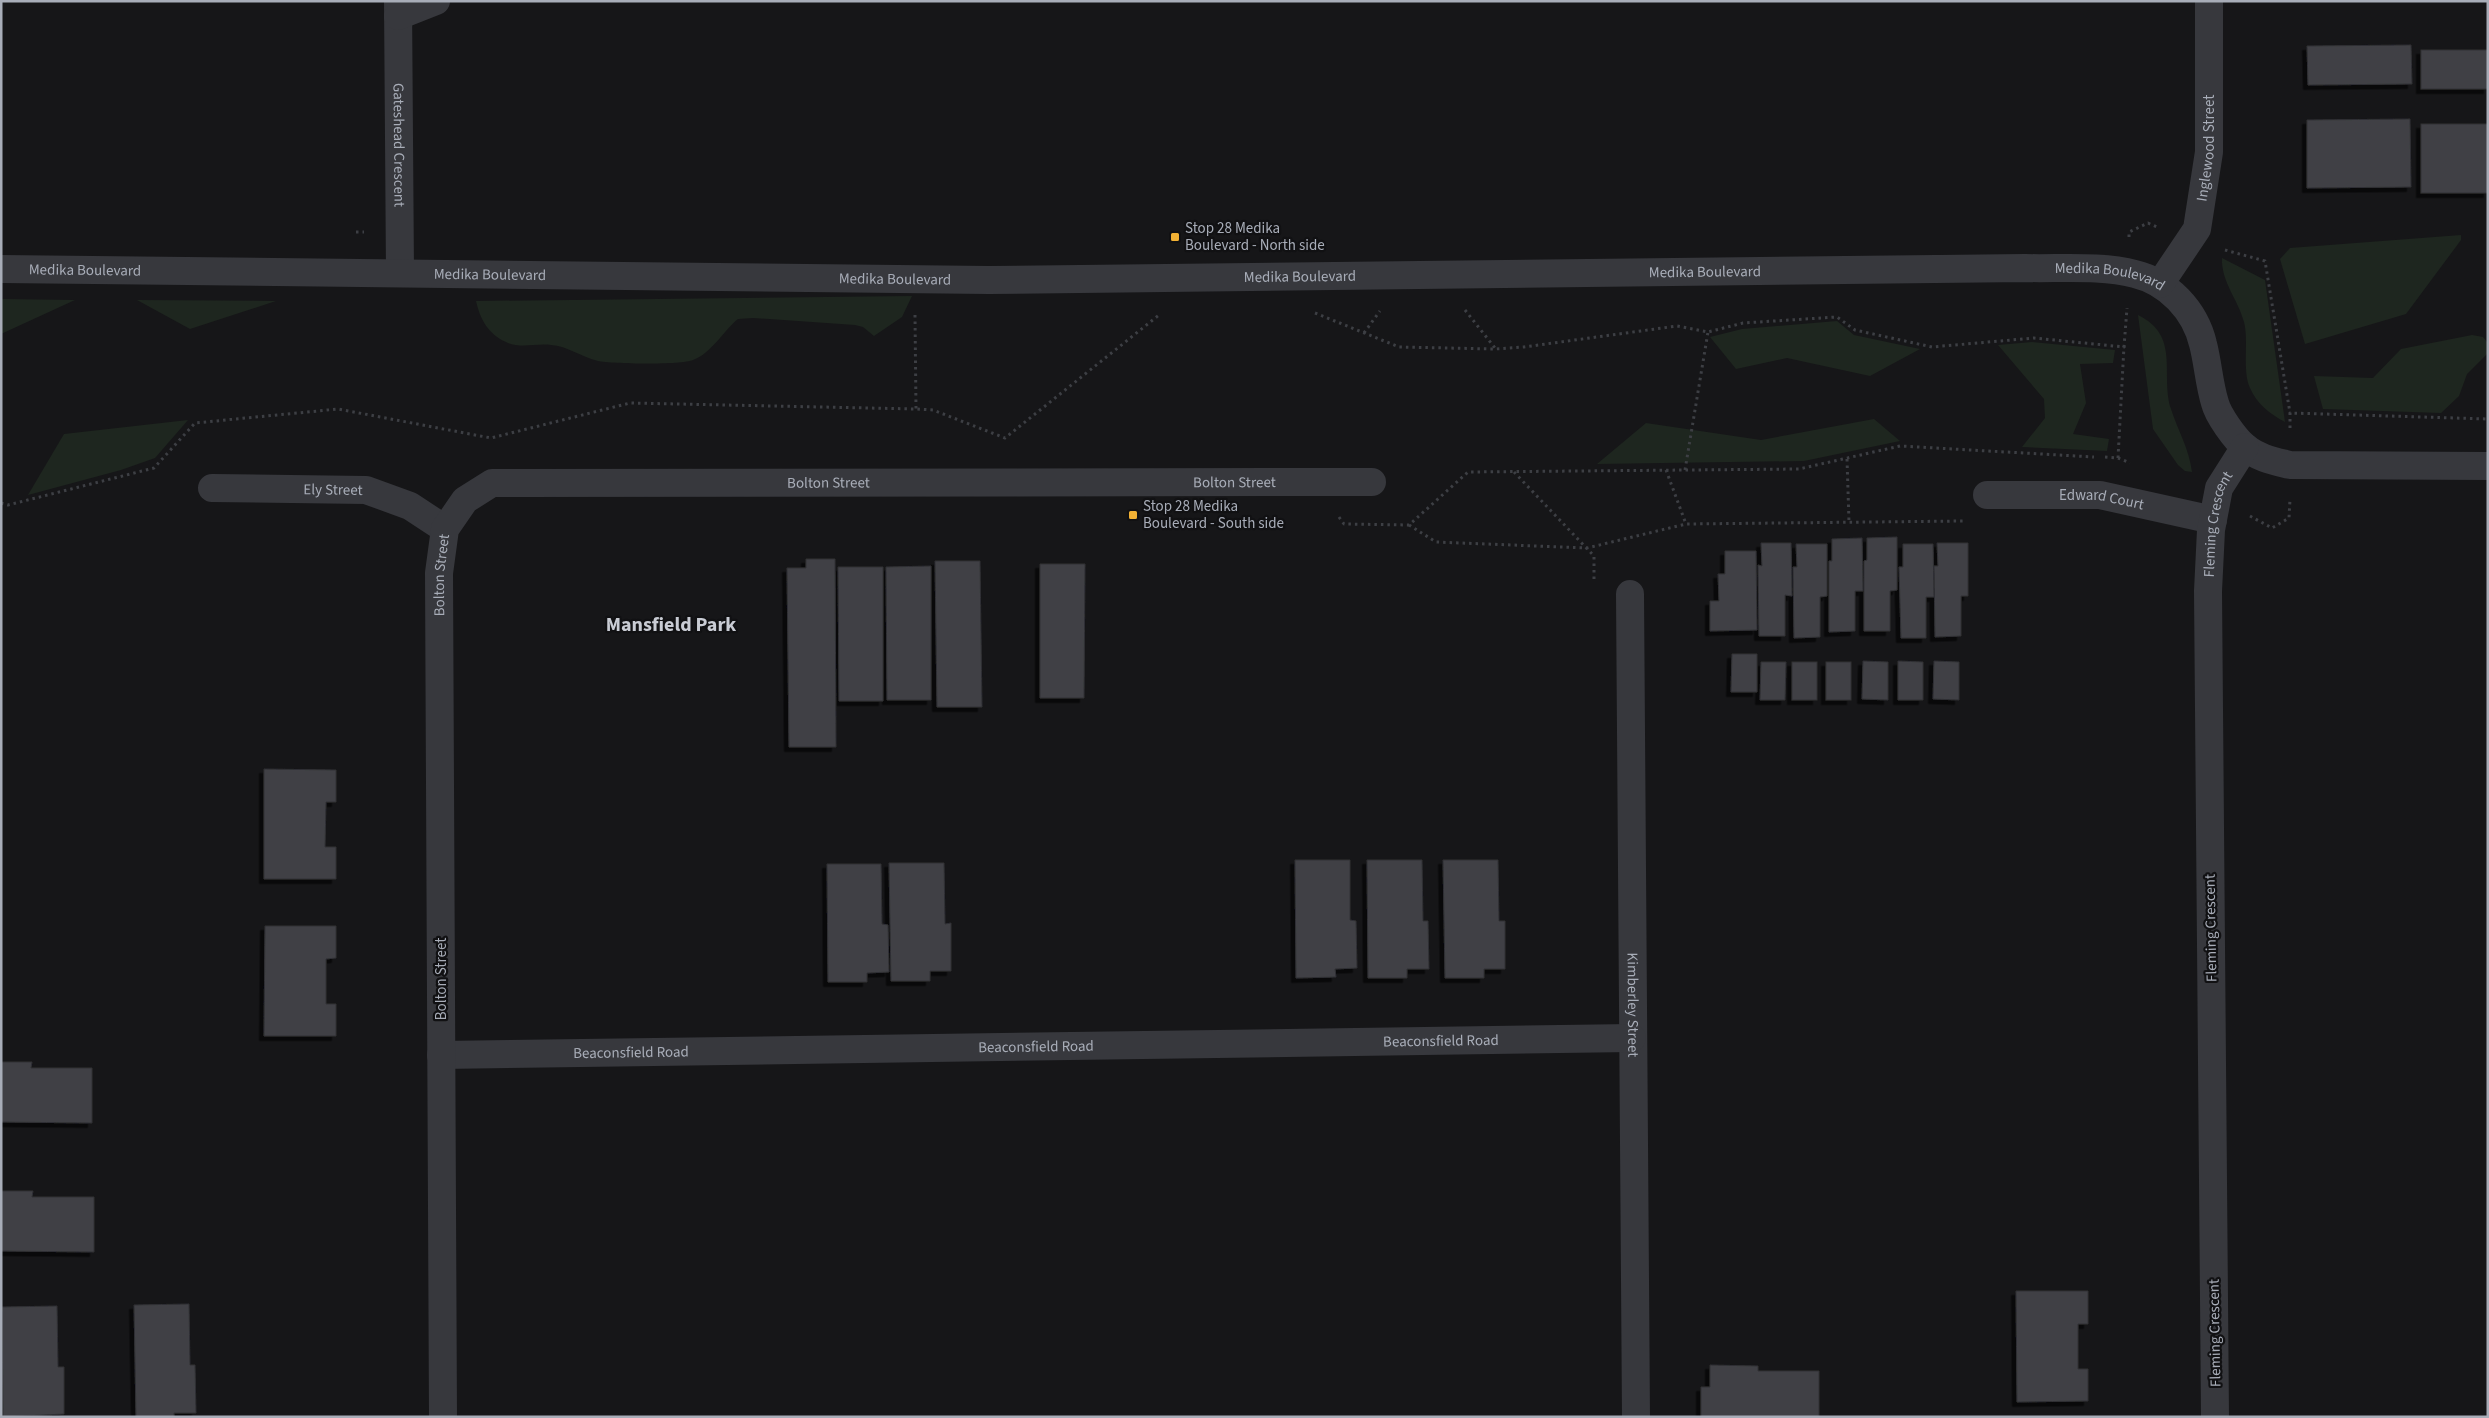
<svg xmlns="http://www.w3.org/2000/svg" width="2489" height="1418" viewBox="0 0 2489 1418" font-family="'Source Sans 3',sans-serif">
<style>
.green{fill:#1e261f}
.building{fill:#404145;stroke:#303034;filter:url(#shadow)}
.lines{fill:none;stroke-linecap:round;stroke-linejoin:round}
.path{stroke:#3d3f44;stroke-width:3;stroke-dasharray:2.5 4;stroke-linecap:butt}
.street{stroke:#37383d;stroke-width:28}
.poi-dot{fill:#f2b134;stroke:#111113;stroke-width:2}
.labels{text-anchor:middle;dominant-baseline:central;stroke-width:4.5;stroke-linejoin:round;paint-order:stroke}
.street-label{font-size:15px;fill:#a8adb8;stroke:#111113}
.poi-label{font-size:15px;fill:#a8adb8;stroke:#111113;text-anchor:start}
.district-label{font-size:20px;font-weight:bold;fill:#c9ccd4;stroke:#111113}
</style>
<defs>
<filter id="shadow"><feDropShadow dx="-4.5" dy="4.5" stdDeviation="0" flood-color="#0009"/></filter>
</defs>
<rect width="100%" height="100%" fill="#161618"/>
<!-- green -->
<g class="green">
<path d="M 2461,235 L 2461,240 L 2406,314 L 2305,344 L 2280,259 L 2290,248 Z"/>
<path d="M 2222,258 L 2265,280 L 2285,422 C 2270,414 2257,404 2250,388 C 2242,370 2249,342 2244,322 C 2238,299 2221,282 2222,258 Z"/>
<path d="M 912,296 L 902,317 L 874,336 L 863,327 L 855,325 L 753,318 L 738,319 C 723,331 712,353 693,360 C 682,365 612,364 598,361 C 582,357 567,346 551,345 C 536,343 520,349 506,342 C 488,334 480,319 476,301 Z"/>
<path d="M 1,299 L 75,300 L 1,334 Z"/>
<path d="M 137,300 L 276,301 L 190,329 Z"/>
<path d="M 2138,315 C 2181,336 2160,374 2171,409 C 2178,431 2189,448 2192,472 L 2185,471 L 2178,465 L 2153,429 Z"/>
<path d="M 1837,321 L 1854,335 L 1920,349 L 1870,376 L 1787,358 L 1736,369 L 1710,337 L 1742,329 Z"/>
<path d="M 2472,335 L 2483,337 L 2488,343 L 2488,353 L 2467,374 L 2459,396 L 2441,413 L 2323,409 L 2314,376 L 2373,378 L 2401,349 Z"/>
<path d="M 2032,342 L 2115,350 L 2113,363 L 2080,364 L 2086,403 L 2073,434 L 2109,439 L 2107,451 L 2022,447 L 2045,418 L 2044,399 L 1998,345 Z"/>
<path d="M 1874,419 L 1900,441 L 1804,461 L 1597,464 L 1646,423 L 1761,440 Z"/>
<path d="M 188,420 L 155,458 L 121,470 L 28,495 L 64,434 Z"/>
</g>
<!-- building -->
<g class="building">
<path d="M 2411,45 L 2412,84 L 2308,85 L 2307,46 Z"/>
<rect x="2421" y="50" width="67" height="39"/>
<path d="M 2410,119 L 2411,187 L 2307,188 L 2307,120 Z"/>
<rect x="2421" y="124" width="67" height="69"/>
<path d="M 1897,537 L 1897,590 L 1890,591 L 1890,631 L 1864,631 L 1864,561 L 1867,560 L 1867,538 Z"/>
<path d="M 1862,538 L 1863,591 L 1855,591 L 1855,631 L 1829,632 L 1829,561 L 1832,561 L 1832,539 Z"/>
<path d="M 1761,543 L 1791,543 L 1792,596 L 1785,595 L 1785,636 L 1759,636 L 1758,565 L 1762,566 Z"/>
<path d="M 1937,543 L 1968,543 L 1968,596 L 1961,596 L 1961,636 L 1935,637 L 1934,566 L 1938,566 Z"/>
<path d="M 1796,544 L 1827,544 L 1827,596 L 1820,597 L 1820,637 L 1794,638 L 1793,567 L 1797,567 Z"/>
<path d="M 1903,544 L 1933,544 L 1934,597 L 1926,597 L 1926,638 L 1901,638 L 1899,567 L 1903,567 Z"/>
<path d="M 1725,551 L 1756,551 L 1757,630 L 1710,631 L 1710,601 L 1719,601 L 1718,574 L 1725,574 Z"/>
<path d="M 806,559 L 835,559 L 836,747 L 789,747 L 787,568 L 806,568 Z"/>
<path d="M 935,561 L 980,561 L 982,707 L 937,707 Z"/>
<path d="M 1040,564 L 1085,564 L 1084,698 L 1040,698 Z"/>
<path d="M 931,566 L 931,700 L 887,700 L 886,567 Z"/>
<path d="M 838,567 L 883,567 L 883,701 L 839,701 Z"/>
<path d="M 1732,654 L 1757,654 L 1757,692 L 1731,692 Z"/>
<path d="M 1863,661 L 1888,662 L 1888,700 L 1862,699 Z"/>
<path d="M 1898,661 L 1923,662 L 1923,700 L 1898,700 Z"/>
<path d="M 1934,661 L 1959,662 L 1959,700 L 1933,699 Z"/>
<path d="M 1761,662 L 1786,662 L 1785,700 L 1760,700 Z"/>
<rect x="1792" y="662" width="25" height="38"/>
<rect x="1826" y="662" width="25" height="38"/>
<path d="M 264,769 L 336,770 L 336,802 L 326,802 L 325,847 L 336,847 L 336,879 L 264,879 Z"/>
<path d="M 1295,860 L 1350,860 L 1350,920 L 1356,921 L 1357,968 L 1335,969 L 1336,977 L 1296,978 Z"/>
<path d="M 1367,860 L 1422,860 L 1423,921 L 1428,921 L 1429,969 L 1407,969 L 1407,978 L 1368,978 Z"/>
<path d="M 1443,860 L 1498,860 L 1499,921 L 1505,921 L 1505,969 L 1484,969 L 1484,978 L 1445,978 Z"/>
<path d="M 889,863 L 944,863 L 945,924 L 951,923 L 951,971 L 930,971 L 930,981 L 891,981 Z"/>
<path d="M 827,864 L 881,864 L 882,924 L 888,925 L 889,972 L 867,973 L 867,982 L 828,982 Z"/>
<path d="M 265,926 L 336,926 L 336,958 L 326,959 L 326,1004 L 336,1004 L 336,1036 L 264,1036 Z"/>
<path d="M 1,1062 L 32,1062 L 31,1068 L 92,1068 L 92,1123 L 1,1122 Z"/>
<path d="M 1,1191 L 33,1191 L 32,1197 L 94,1197 L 94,1252 L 1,1251 Z"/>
<path d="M 2016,1291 L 2088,1291 L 2088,1324 L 2078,1324 L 2078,1369 L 2088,1369 L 2088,1401 L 2017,1402 Z"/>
<path d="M 189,1304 L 190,1365 L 195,1365 L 196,1413 L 174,1413 L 174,1417 L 136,1417 L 134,1305 Z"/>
<path d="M 57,1306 L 58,1367 L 64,1367 L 64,1414 L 3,1417 L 2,1307 Z"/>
<path d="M 1710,1365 L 1758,1366 L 1758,1371 L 1819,1371 L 1819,1417 L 1701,1417 L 1701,1387 L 1710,1387 Z"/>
</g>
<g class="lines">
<!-- path -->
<g class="path">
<path d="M 356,232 L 364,232"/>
<path d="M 2129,237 L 2129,232 L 2148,223 L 2157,227"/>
<path d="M 2225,250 L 2265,261 L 2290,413"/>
<path d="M 1465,310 L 1495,348"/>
<path d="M 1315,313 L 1399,347 L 1495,349 L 1524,347 L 1677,326 L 1708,332 L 1743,323 L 1837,317 L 1855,330 L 1932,347 L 2034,338 L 2124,347 L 2127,308"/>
<path d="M 915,315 L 916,409"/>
<path d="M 1364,333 L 1380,311"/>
<path d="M 2290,428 L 2290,413 L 2488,419"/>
<path d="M 2105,457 L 2118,458 L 2130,463"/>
<path d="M 2118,458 L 2124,346"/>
<path d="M 1847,459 L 1849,522"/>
<path d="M 1666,470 L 1686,524"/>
<path d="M 1685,470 L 1708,332"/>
<path d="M 1514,472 L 1594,556 L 1594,583"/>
<path d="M 1,503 L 8,505 L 154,468 L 195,423 L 338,409 L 491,438 L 630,403 L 916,409 L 933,410 L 1005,438 L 1159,315"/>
<path d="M 2250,516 L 2272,528 L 2289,518 L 2290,499"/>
<path d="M 1339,517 L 1344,524 L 1409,525 L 1468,472 L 1799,469 L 1900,446 L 2094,457"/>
<path d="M 1409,525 L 1436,542 L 1587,548 L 1686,524 L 1964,521"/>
</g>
<!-- street -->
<g class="street">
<path id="s1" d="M 398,1 L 400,273"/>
<path d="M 398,16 L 436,1"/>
<path id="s2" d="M 1,269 L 989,280 L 2025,268 C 2060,269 2101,265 2135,274 C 2168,282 2195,310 2203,344 C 2208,363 2209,384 2215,403 C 2218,415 2235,439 2245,447 C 2258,458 2274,461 2290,465 L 2488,466"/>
<path id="s3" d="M 2160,284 L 2197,229 L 2209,152 L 2209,1"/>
<path id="s4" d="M 212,488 L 366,490 L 410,506 L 445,529"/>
<path id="s5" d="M 1987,495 L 2100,495 L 2213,520"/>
<path id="s6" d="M 1630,594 L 1636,1417"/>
<path id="s7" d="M 441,1055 L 1632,1038"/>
<path id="s8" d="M 443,1417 L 439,573 L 445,529 L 465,500 L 492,483 L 1372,482"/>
<path id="s9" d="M 2215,1417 L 2208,591 L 2211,530 L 2219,488 L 2245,447"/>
</g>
</g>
<!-- markers -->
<g class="poi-dot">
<rect x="1170" y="232" width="10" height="10" rx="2.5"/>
<rect x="1128" y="510" width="10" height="10" rx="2.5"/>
</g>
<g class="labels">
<!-- street labels -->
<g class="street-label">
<text stroke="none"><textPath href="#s1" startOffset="144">Gateshead Crescent</textPath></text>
<text stroke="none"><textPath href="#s3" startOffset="148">Inglewood Street</textPath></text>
<text stroke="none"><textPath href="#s2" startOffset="84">Medika Boulevard</textPath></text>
<text stroke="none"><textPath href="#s2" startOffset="1704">Medika Boulevard</textPath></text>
<text stroke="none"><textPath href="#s2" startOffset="489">Medika Boulevard</textPath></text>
<text stroke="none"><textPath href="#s2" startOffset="1299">Medika Boulevard</textPath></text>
<text stroke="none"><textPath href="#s2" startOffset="894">Medika Boulevard</textPath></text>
<text stroke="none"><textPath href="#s2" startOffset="2110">Medika Boulevard</textPath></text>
<text stroke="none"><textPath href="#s8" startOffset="1698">Bolton Street</textPath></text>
<text stroke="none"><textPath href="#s8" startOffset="1292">Bolton Street</textPath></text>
<text stroke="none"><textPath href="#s4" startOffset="121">Ely Street</textPath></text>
<text stroke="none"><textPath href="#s5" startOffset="115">Edward Court</textPath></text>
<text stroke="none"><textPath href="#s9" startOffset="894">Fleming Crescent</textPath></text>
<text stroke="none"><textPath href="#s8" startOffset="842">Bolton Street</textPath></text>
<text transform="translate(2211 928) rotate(-91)">Fleming Crescent</text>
<text transform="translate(441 979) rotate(-90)">Bolton Street</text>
<text stroke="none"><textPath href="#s6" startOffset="411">Kimberley Street</textPath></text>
<text stroke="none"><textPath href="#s7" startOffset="1000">Beaconsfield Road</textPath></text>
<text stroke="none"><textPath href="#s7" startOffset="595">Beaconsfield Road</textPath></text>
<text stroke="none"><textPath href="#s7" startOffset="190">Beaconsfield Road</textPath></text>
<text transform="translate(2215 1333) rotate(-91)">Fleming Crescent</text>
</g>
<!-- poi labels -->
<g class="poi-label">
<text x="1185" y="228">Stop 28 Medika<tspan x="1185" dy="17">Boulevard - North side</tspan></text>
<text x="1143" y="506">Stop 28 Medika<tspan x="1143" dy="17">Boulevard - South side</tspan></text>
</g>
<!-- district labels -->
<g class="district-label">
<text x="671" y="625">Mansfield Park</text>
</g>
</g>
<!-- border -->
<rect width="2489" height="1418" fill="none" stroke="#a8adb8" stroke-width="5"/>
</svg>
